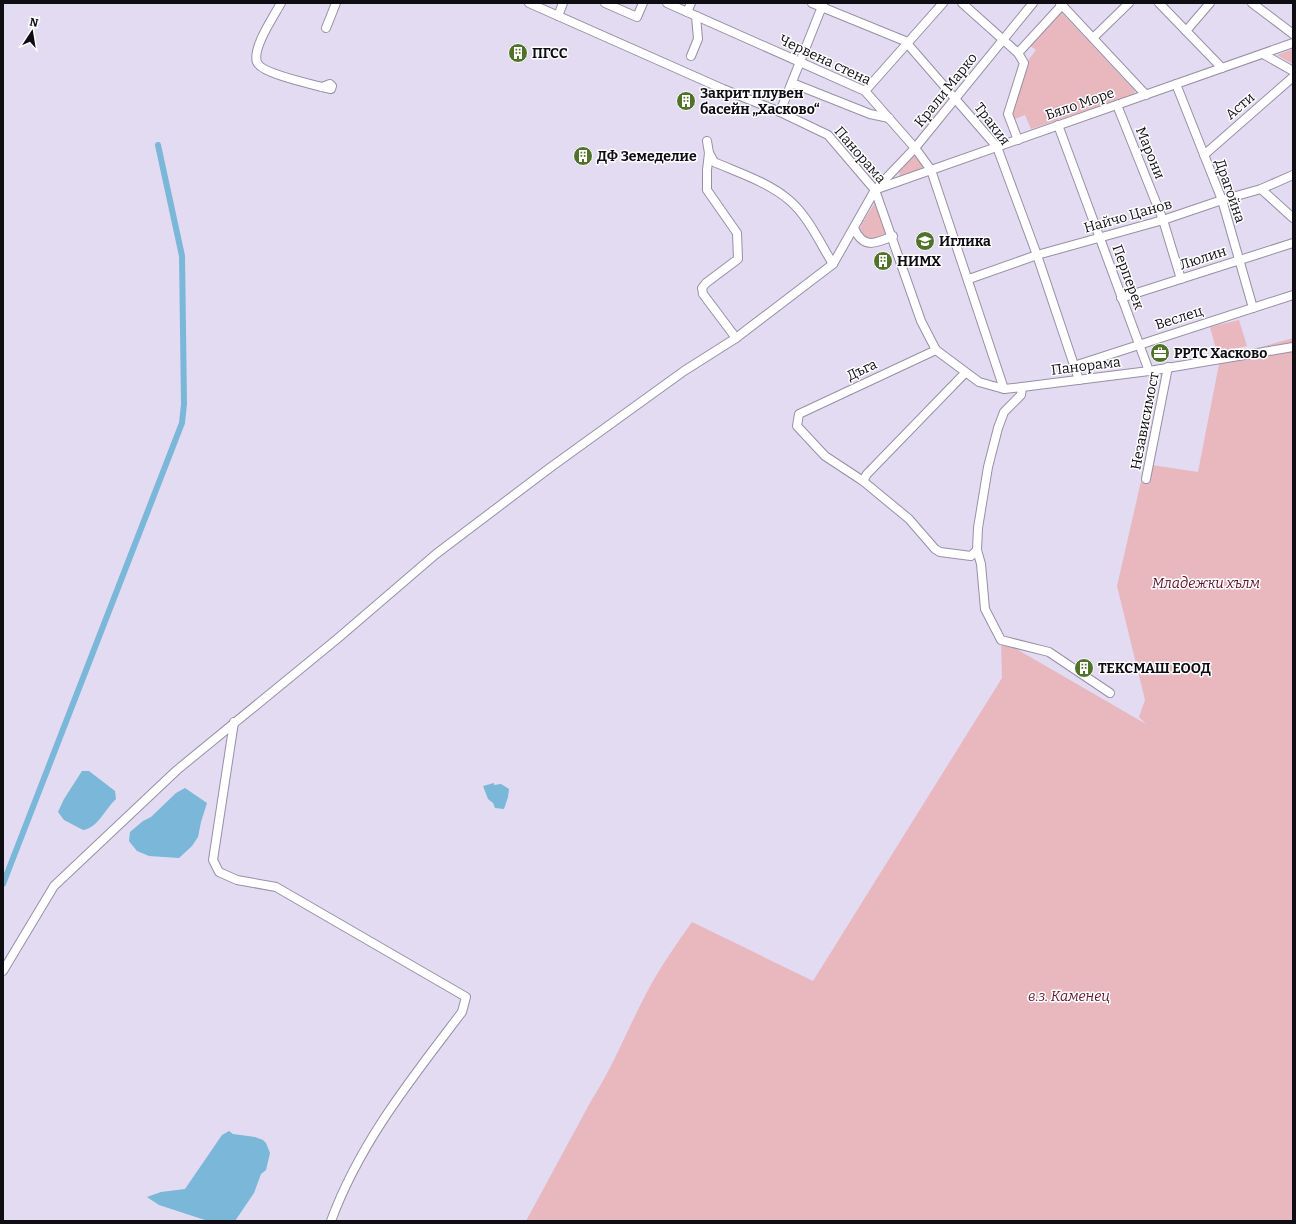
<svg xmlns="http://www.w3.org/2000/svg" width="1296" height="1224" viewBox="0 0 1296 1224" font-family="Bitter,serif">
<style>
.green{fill:#e9b7be}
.water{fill:#7ab7d8}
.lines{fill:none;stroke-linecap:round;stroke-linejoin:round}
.canal{stroke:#7ab7d8;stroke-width:6}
.minor-casing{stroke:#9790a5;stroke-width:10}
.minor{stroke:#fff;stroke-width:8}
.labels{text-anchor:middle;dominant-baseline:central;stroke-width:3;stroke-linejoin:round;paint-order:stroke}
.poi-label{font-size:14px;font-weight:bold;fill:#0f0d14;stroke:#fff;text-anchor:start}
.street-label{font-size:14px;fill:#0f0d14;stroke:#fff}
.park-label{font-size:14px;font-style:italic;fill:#61152b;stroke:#fff}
</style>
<rect width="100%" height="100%" fill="#e2dbf2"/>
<!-- green -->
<g class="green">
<path d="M 1061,12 L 1135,91 L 1134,94 L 1031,129 L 1025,115 L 1012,120 L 1010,114 L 1029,59 L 1036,50 L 1029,45 Z"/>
<path d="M 1293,49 L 1293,64 L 1277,55 Z"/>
<path d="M 914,153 L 924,168 L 900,176 L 899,171 Z"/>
<path d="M 876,201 L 887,232 L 886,236 C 875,239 867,242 860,230 L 861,225 Z"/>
<path d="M 1239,320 L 1247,346 L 1217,353 L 1210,327 Z"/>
<path d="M 1293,338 L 1293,1221 L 526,1221 L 591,1101 C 613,1067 627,1030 646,994 C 659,969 675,946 692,922 L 813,981 L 1002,678 L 1001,640 L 1146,724 L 1139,717 L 1145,700 L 1117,586 L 1145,464 L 1198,472 L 1220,359 Z"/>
</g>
<!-- water -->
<g class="water">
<path d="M 82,771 L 89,771 L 115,791 L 116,799 C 105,809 98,828 83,830 L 64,820 L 58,812 L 64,799 Z"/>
<path d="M 494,783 L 494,785 L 501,784 L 509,789 L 508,797 L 504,809 L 495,808 L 493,803 L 488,799 L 483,786 Z"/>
<path d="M 185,788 L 207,803 L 201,822 L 198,837 L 192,846 L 179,858 L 149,856 L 137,851 L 129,841 L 130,832 L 143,821 L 151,817 L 176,793 Z"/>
<path d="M 229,1131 L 233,1134 L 255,1137 L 263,1140 L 266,1143 L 270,1153 L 266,1170 L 261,1174 L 254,1193 L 235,1221 L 208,1221 L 159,1205 L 147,1197 L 161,1192 L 185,1189 L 222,1135 Z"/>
</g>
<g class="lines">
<!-- canal -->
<path class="canal" d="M 3,884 L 182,423 L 184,404 L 182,256 L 158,145"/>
<!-- minor casing -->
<g class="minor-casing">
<g id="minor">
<path d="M 281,3 C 274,16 252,48 257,62 C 260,73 311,84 322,87 L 331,89 L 332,86 L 330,84 L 322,87"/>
<path d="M 529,3 L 723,89 L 780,112 L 828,135 L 875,190 L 921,321 L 936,350 L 979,382 L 1004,389 L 1022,387 L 1149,371 L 1293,347"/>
<path d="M 605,3 L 637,17 L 643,3"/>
<path d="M 667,3 L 865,91 L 915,148 L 931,170 L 1004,389"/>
<path d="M 812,3 L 905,41 L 997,147 L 1037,255 L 1079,380"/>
<path d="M 962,3 L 1018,53"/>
<path d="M 1060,3 L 1146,95"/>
<path d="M 1159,3 L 1222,68"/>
<path d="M 1252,3 L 1293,34"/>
<path d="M 687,12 L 691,3"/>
<path d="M 558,16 L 563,3"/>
<path d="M 326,28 L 336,3"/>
<path d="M 1186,31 L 1210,3"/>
<path d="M 1093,38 L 1129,3"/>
<path d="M 1263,54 L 1293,71"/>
<path d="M 691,56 L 698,39 L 696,16"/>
<path d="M 792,83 L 870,114 L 889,118"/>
<path d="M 1176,84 L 1222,200 L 1253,308"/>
<path d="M 865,91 L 943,3"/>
<path d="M 1117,105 L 1163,220 L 1181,279"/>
<path d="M 780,112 L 823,4"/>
<path d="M 1058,125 L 1149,371"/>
<path d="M 1018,140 L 1008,114 L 1024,63 L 1018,53 L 1062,5"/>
<path d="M 707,141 L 709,153 L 707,170 L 707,190 L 737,233 L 738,259 L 706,283 L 702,288 L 703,294 L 736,338"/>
<path d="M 709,153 L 714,162 C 739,173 768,182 789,200 C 808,216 820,243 833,264"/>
<path d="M 1204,155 L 1293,77"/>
<path d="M 877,189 L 1293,43"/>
<path d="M 1261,189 L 1293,218"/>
<path d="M 854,228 C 863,249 875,244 893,236"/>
<path d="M 969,279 L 1037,255 L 1163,220 L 1222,200 L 1261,189 L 1293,175"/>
<path d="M 1121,298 L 1293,243"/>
<path d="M 936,350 L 799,414 L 797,426 L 825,456 L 863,481 L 909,519 L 935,549 L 940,552 L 971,556 L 977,550"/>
<path d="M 1074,366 L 1293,295"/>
<path d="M 1022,387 L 1021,395 L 1004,412 L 998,428 L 988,467 L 978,528 L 977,550 L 981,564 L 985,609 L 1001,640 L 1049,652 L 1110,693"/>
<path d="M 1146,479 L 1168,367"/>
<path d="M 863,481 L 867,474 L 965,373"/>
<path d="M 234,722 L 213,860 L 219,872 L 237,880 L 276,887 L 466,997 L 462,1012 C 412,1078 360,1142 331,1221"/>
<path d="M 3,971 L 54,886 L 177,770 L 337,639 L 436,554 L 551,467 L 684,371 L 736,338 L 833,264 L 875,190 L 915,148 L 1033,3"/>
</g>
</g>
<!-- minor -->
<use href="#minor" class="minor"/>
</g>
<!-- icons -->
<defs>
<g id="building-disc" transform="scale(1)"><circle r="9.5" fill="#50722a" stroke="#fff"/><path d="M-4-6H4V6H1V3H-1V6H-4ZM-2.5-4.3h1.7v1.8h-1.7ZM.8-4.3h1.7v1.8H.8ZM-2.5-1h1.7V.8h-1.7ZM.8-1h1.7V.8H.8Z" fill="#fff"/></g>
<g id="school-disc" transform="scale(1)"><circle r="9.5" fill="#50722a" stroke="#fff"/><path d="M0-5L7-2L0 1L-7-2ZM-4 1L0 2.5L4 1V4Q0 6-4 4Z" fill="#fff"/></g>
<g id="office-disc" transform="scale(1)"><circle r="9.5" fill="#50722a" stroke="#fff"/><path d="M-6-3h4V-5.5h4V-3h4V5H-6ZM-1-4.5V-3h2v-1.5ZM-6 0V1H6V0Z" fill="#fff"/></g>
</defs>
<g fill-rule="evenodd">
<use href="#building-disc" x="518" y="53"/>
<use href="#building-disc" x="686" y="101"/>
<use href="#building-disc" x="583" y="156"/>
<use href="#school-disc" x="925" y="241"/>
<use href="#building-disc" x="883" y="261"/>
<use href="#office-disc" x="1160" y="353"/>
<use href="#building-disc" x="1084" y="668"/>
</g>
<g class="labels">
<!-- poi labels -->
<g class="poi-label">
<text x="532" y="53">ПГСС</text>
<text x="700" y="93">Закрит плувен<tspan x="700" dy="16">басейн „Хасково“</tspan></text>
<text x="597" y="156">ДФ Земеделие</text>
<text x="939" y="241">Иглика</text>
<text x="897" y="261">НИМХ</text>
<text x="1174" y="353">РРТС Хасково</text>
<text x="1098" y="668">ТЕКСМАШ ЕООД</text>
</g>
<!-- street labels -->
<g class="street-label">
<text transform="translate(825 60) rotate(25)">Червена стена</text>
<text transform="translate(946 90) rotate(-51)">Крали Марко</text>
<text transform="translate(1080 104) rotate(-19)">Бяло Море</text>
<text transform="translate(1240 106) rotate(-41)">Асти</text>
<text transform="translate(992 124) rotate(53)">Тракия</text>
<text transform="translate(1150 153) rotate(68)">Марони</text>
<text transform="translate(860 155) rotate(49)">Панорама</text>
<text transform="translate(1230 191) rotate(71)">Драгойна</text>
<text transform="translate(1128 216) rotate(-16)">Найчо Цанов</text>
<text transform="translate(1203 258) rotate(-18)">Люлин</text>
<text transform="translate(1128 277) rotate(70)">Перперек</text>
<text transform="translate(1179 318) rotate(-18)">Веслец</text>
<text transform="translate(1086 366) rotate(-7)">Панорама</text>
<text transform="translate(862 370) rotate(-25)">Дъга</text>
<text transform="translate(1145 421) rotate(-79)">Независимост</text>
</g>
<!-- park labels -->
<g class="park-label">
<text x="1206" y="583">Младежки хълм</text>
<text x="1069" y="996">в.з. Каменец</text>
</g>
</g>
<!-- border -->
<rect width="1296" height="1224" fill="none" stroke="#0f0d14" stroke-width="8"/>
<!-- north arrow -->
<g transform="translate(32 32) rotate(12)" stroke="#ffffff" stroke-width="3" paint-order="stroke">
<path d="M0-3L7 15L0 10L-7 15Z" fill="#0f0d14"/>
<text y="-6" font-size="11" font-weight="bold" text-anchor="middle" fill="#0f0d14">N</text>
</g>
</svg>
